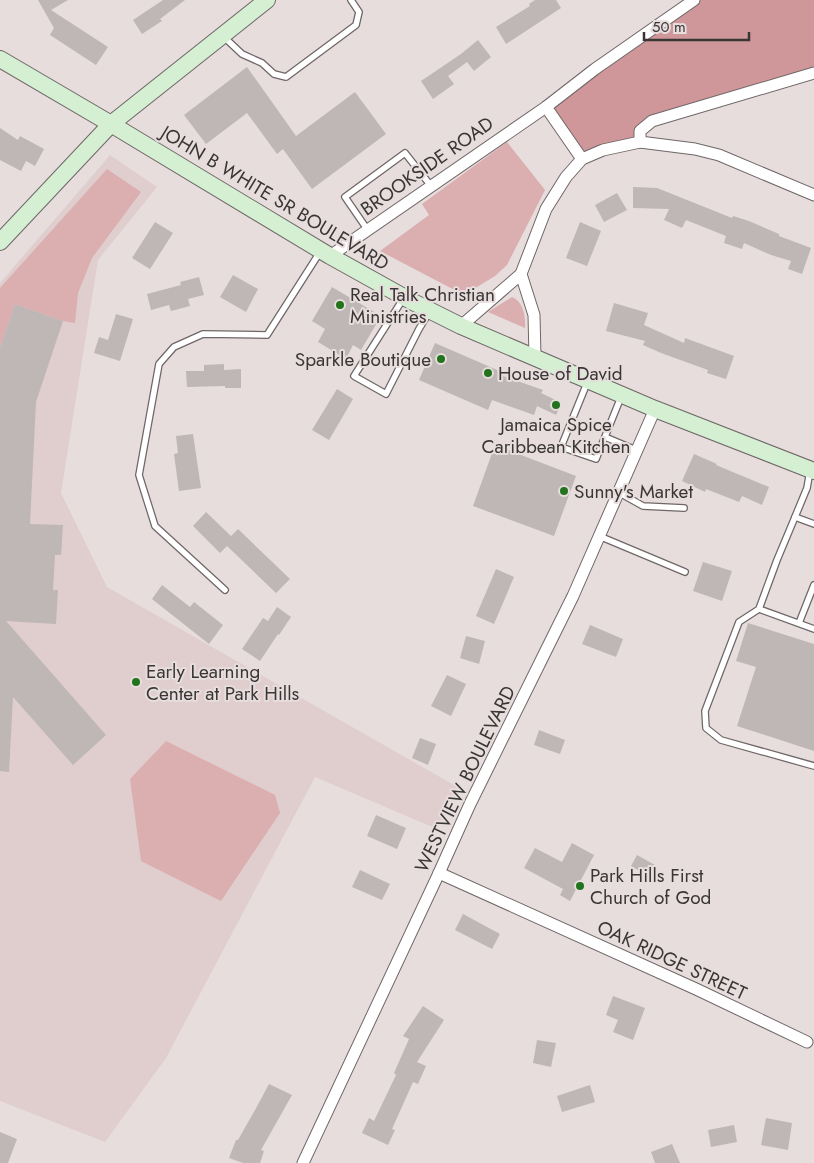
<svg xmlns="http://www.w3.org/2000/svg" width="814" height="1163" viewBox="0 0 814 1163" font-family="Jost,sans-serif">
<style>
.built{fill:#e0cecf}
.green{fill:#dbaeb0}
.forest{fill:#cf9799}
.building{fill:#bfb6b6}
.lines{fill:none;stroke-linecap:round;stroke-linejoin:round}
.lane-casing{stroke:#6f6667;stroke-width:8}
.street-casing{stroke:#6f6667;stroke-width:13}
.secondary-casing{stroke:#6f6667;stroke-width:18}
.lane{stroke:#fff;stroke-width:5.5}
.street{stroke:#fff;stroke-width:11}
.secondary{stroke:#d4efd2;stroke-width:16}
.poi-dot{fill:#21741d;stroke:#e7dddd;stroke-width:2}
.labels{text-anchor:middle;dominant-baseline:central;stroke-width:4;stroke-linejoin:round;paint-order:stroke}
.street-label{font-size:19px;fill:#3a3636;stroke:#e7dddd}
.poi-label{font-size:19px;fill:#3a3636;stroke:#e7dddd;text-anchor:start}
</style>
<rect width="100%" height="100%" fill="#e7dddd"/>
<!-- built -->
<path class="built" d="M 110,155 L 157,187 L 98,260 L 61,493 L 107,587 L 461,789 L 437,829 L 315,777 L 166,1058 L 105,1142 L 0,1101 L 0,283 Z"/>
<!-- green -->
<g class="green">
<path d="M 507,142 L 545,190 L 507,265 L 495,276 L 464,295 L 380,251 L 429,215 L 422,204 Z"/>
<path d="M 107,169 L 141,192 L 92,258 L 78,293 L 75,323 L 63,321 L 15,304 L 0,348 L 0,288 Z"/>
<path d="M 512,297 C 523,301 526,317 525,328 L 488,312 Z"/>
<path d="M 166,741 L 275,795 L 280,813 L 221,901 L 141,861 L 130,779 Z"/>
</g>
<!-- forest -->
<path class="forest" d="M 694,0 L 814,0 L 814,76 L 652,121 L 640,142 L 582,159 L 546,107 Z"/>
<!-- building -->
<g class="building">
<path d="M 38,0 L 68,0 L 51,10 L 108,47 L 96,65 L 50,35 L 54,28 Z"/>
<path d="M 163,0 L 185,0 L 160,19 L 162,21 L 142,34 L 133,20 Z"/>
<path d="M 535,0 L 556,0 L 561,8 L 506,44 L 496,27 L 530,6 L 529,4 Z"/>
<path d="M 478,40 L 491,57 L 474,71 L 467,62 L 448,76 L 454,84 L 433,99 L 421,81 L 461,54 Z"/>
<path d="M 247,67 L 296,136 L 355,92 L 386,134 L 312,189 L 283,149 L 277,154 L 247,113 L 206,144 L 184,115 Z"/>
<path d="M 0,128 L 18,140 L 20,136 L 44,149 L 35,166 L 26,161 L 21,171 L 0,160 Z"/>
<path d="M 633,187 L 657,188 L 732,218 L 733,216 L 749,221 L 779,234 L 779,236 L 811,248 L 802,274 L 788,269 L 791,261 L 771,255 L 744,243 L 742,249 L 724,243 L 726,236 L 686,220 L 682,228 L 664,220 L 669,209 L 633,208 Z"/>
<path d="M 617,193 L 627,210 L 604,222 L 595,205 Z"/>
<path d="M 155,222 L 173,233 L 150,269 L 132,258 Z"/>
<path d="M 580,222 L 601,231 L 587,266 L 566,258 Z"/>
<path d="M 233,275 L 258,289 L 246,312 L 220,297 Z"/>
<path d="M 199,277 L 204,295 L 188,299 L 190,306 L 171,311 L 169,305 L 151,310 L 147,294 L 181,285 L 180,282 Z"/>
<path d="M 332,287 L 381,316 L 361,350 L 353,345 L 346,359 L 318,342 L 325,329 L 312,321 Z"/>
<path d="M 614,303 L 648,313 L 644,325 L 684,343 L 685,338 L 734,356 L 726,379 L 707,373 L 708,370 L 661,353 L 643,345 L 645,341 L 606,331 Z"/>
<path d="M 15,304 L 63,321 L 36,402 L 30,524 L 63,525 L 61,555 L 55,555 L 53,590 L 58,590 L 56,624 L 6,621 L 106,735 L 73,765 L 13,697 L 9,772 L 0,771 L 0,348 Z"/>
<path d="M 116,314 L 133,319 L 120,361 L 94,353 L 99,337 L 108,340 Z"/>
<path d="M 435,343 L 504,373 L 503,376 L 543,390 L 541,393 L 562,403 L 556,415 L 537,406 L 534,415 L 492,400 L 488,410 L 419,380 Z"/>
<path d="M 224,364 L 224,370 L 241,369 L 241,388 L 225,388 L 225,386 L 187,387 L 186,371 L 204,371 L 204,365 Z"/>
<path d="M 337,389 L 353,399 L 329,440 L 312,430 Z"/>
<path d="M 193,434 L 201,488 L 179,491 L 174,454 L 178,453 L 176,436 Z"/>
<path d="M 495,445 L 576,476 L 554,536 L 473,506 Z"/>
<path d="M 694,454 L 717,464 L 716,465 L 769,487 L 762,505 L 742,496 L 739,502 L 706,489 L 705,492 L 682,481 Z"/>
<path d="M 206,512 L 231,536 L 238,529 L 290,579 L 276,593 L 227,546 L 220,553 L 193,526 Z"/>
<path d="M 703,562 L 732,571 L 722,601 L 693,591 Z"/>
<path d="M 496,569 L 514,577 L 494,624 L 476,616 Z"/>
<path d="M 162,585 L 190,607 L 194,602 L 223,625 L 209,644 L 152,599 Z"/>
<path d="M 277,607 L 291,617 L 279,635 L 278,634 L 260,661 L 242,649 L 263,618 L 268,621 Z"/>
<path d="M 748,623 L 814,644 L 814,751 L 737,726 L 756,667 L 736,661 Z"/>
<path d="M 590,625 L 623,639 L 616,657 L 582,644 Z"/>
<path d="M 466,636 L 485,641 L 479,664 L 460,658 Z"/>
<path d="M 447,675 L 466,684 L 451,716 L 431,706 Z"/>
<path d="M 539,730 L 565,740 L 560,754 L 534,745 Z"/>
<path d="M 420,738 L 436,744 L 428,765 L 412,758 Z"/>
<path d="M 376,815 L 406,828 L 397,849 L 367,836 Z"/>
<path d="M 572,843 L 594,855 L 570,901 L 560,895 L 563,889 L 524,868 L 535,848 L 562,862 Z"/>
<path d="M 637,855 L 655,865 L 648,876 L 631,866 Z"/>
<path d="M 360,870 L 390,884 L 382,900 L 352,887 Z"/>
<path d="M 463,914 L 500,934 L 492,949 L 455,930 Z"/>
<path d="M 613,996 L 645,1008 L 633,1040 L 613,1032 L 618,1020 L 606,1015 Z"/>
<path d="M 423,1006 L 444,1020 L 417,1062 L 426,1066 L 418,1084 L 413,1082 L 392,1129 L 395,1130 L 388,1145 L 362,1133 L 369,1118 L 374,1121 L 396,1075 L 394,1073 L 409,1039 L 403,1036 Z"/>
<path d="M 537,1040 L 556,1043 L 551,1067 L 533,1063 Z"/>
<path d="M 269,1084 L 292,1095 L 261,1150 L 264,1151 L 260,1163 L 243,1163 L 229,1158 L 236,1140 L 238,1140 L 255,1110 Z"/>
<path d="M 590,1085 L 595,1102 L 562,1112 L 557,1096 Z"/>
<path d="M 766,1118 L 792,1123 L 788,1150 L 761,1145 Z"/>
<path d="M 734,1125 L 737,1142 L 711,1147 L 708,1130 Z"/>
<path d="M 0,1132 L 17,1139 L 8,1163 L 0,1163 Z"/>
<path d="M 672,1144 L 680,1163 L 655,1163 L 651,1152 Z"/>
</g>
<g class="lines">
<!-- lane casing -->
<g class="lane-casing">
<g id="lane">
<path d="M 224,37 L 242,54 L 262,63 L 274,74 L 286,77 L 356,25 L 359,12 L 351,0"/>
<path d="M 367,229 L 345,197 L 405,153 L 431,186"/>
<path d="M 403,299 L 354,376 L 386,394 L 419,329 L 430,311"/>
<path d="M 587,383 L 561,447 L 596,459 L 621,397"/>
<path d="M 605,437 L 636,450"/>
<path d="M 810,471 L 807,488 L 795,517 L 814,524"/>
<path d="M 618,492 L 643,506 L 684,508"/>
<path d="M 795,517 L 777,560 L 759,609 L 739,622 L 705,711 L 706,728 L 721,740 L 814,766"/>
<path d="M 599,536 L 685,572"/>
<path d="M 225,590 L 155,526 L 139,475 L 159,364 L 174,347 L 203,334 L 267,335 L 320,252"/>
<path d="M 759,609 L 814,629"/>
<path d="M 799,623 L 814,585"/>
</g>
</g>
<!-- street casing -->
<g class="street-casing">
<g id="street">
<path d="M 546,107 L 582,159"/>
<path d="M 640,142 L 640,131 L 652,121 L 814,73"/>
<path d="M 330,256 L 546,107 L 595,69 L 694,0"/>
<path d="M 521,274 L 534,315 L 535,357"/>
<path d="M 461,326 L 521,274 L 546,209 L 566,177 L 582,159 L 603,150 L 640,142 L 695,149 L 719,155 L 814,195"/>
<path d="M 439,873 L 696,989 L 807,1042"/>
<path d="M 303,1163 L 439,873 L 470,804 L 573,596 L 655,409"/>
</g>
</g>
<!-- secondary casing -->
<g class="secondary-casing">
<g id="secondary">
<path d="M 0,59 L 111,124 L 330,256 L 411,301 L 461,326 L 655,409 L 814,471"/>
<path d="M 0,242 L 111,124 L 267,0"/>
</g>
</g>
<!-- lane -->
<use href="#lane" class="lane"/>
<!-- street -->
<use href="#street" class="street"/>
<!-- secondary -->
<use href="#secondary" class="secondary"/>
</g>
<!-- markers -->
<g class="poi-dot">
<circle cx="340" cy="305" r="5"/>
<circle cx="441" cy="359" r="5"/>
<circle cx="488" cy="373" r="5"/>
<circle cx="556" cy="405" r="5"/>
<circle cx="564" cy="491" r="5"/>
<circle cx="136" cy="682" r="5"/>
<circle cx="580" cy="886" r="5"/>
</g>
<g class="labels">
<!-- street labels -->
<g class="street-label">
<text transform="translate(427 166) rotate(-35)">BROOKSIDE ROAD</text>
<text transform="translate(275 198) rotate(31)">JOHN B WHITE SR BOULEVARD</text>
<text transform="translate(465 779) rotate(-64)">WESTVIEW BOULEVARD</text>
<text transform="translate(672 960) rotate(25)">OAK RIDGE STREET</text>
</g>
<!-- poi labels -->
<g class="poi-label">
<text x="350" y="294">Real Talk Christian<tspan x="350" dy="22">Ministries</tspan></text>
<text x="431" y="359" text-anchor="end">Sparkle Boutique</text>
<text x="498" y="373">House of David</text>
<text x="556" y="424" text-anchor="middle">Jamaica Spice<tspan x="556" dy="22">Caribbean Kitchen</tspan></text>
<text x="574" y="491">Sunny's Market</text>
<text x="146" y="671">Early Learning<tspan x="146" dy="22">Center at Park Hills</tspan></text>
<text x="590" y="875">Park Hills First<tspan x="590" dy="22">Church of God</tspan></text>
</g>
</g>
<!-- scale -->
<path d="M644 32v8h105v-8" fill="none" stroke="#3a3636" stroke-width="2.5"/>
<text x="652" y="32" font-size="15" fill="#3a3636" stroke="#e7dddd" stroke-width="4" paint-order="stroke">50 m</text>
</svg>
